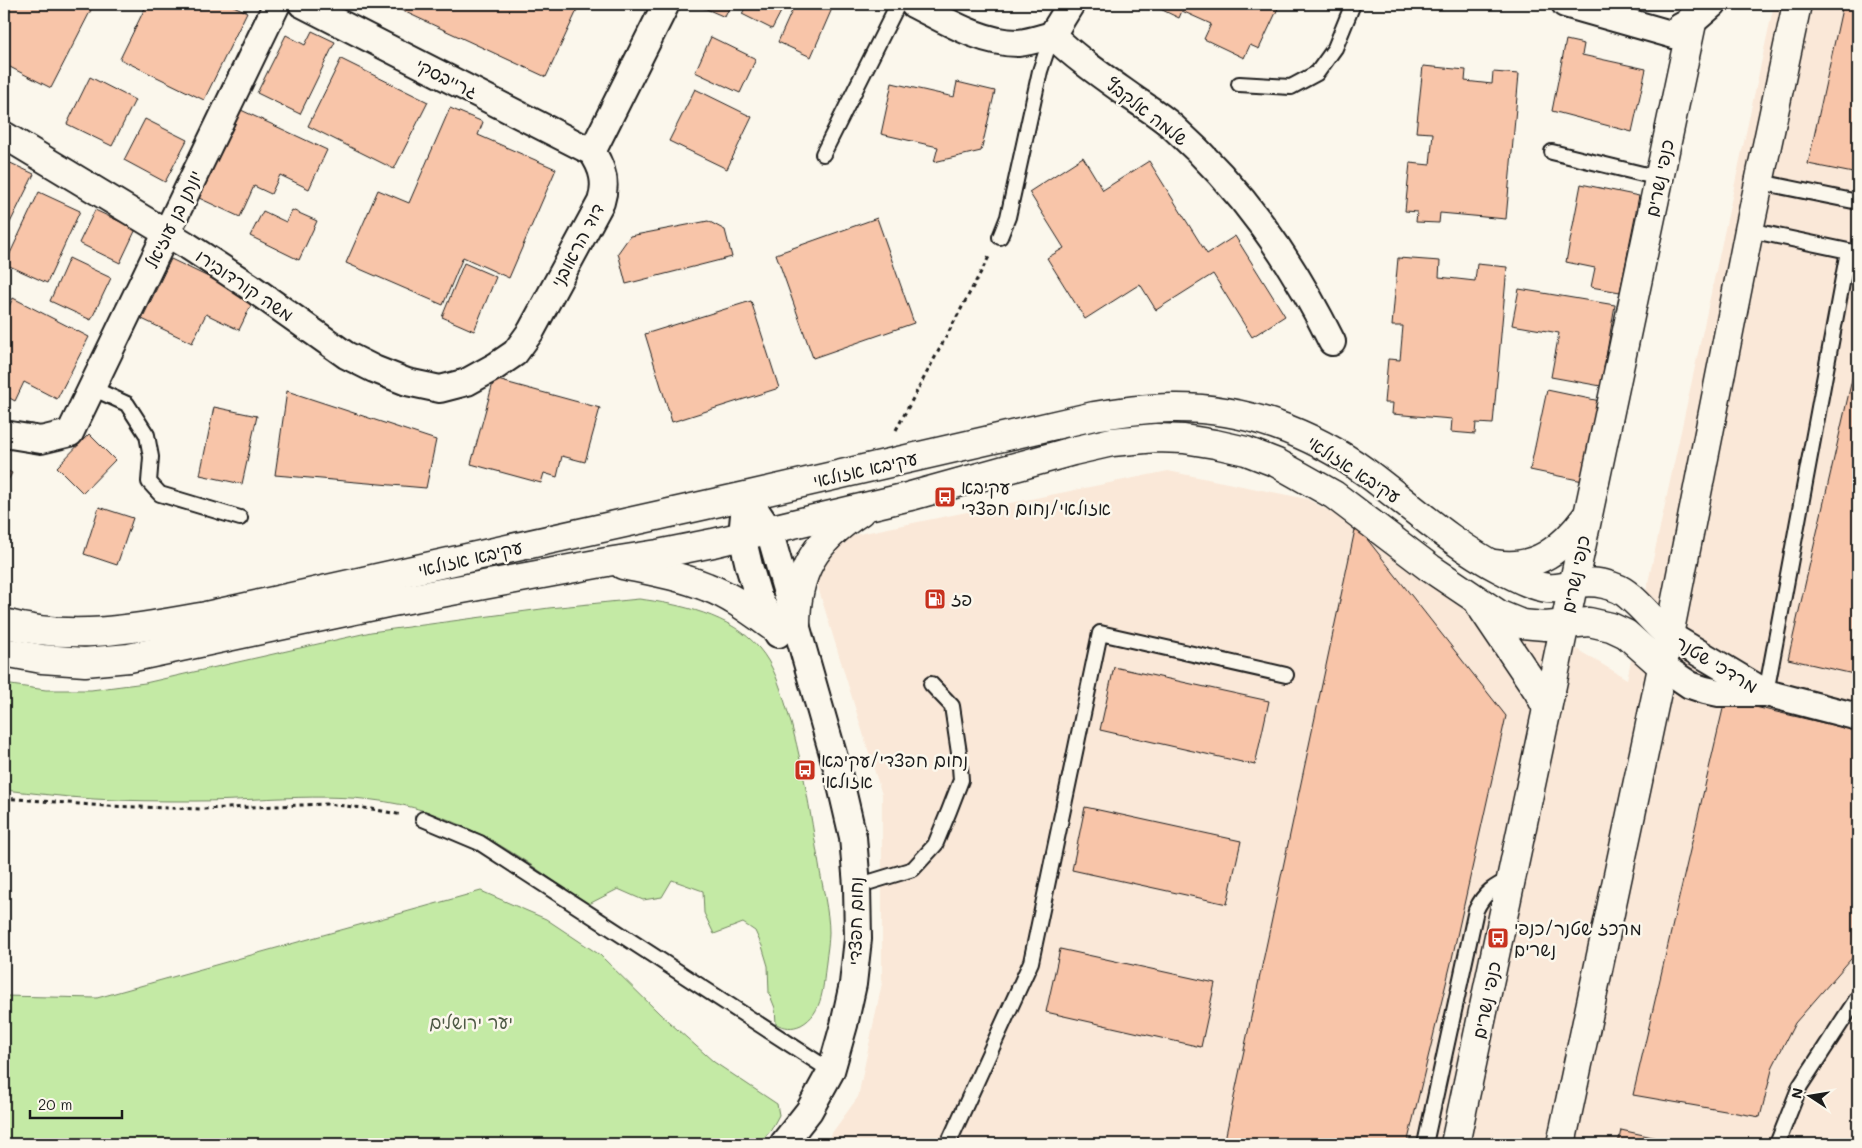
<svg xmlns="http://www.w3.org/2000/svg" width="1862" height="1148" viewBox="0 0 1862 1148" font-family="Mali,'Playpen Sans Hebrew',sans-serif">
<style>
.built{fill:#fae8d8}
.green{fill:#c4eaa5;stroke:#708360}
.building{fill:#f8c5a9;stroke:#1c1c1c}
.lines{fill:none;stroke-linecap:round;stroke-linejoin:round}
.service-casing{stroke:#1c1c1c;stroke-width:18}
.minor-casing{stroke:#1c1c1c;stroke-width:30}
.tertiary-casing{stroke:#1c1c1c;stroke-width:31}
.path{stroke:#1c1c1c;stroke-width:3;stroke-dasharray:4 4;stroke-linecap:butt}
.service{stroke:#fbf7ec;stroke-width:14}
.minor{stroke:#fbf7ec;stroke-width:26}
.tertiary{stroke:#fbf7ec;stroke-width:28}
.labels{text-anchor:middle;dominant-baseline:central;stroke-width:5;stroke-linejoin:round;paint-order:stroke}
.street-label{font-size:18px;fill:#1c1c1c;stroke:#fbf7ec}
.poi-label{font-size:18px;fill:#1c1c1c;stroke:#fbf7ec;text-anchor:start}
.park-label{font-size:18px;fill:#4e5a45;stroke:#fbf7ec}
</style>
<rect width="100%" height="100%" fill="#fbf7ec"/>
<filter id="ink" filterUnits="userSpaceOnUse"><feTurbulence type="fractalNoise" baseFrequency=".02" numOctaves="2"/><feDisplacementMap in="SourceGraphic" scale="10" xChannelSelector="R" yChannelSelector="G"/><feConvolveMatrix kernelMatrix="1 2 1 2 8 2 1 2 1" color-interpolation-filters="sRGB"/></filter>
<g filter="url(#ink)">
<!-- built -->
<path class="built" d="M 1774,4 L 1858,4 L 1858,1144 L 824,1144 L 858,1097 L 882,983 L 882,795 L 805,545 L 1168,471 L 1307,499 L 1456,578 L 1627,679 Z"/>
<!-- green -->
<g class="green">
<path d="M 639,599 C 679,604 731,615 759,648 C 773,664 780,686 786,706 C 802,757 810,811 819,865 C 822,885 829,912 829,932 C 829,942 827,952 826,962 C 823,984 824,1013 801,1025 C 792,1029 785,1028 776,1024 L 775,1008 L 769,993 L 768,966 L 762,946 L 755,931 L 743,923 L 714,934 L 704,913 L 703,891 L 672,880 L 662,897 L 643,900 L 618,889 L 587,905 C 535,867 490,833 428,812 C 353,787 273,801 196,801 C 162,801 128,801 94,799 C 64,797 34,793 4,790 L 4,684 L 46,690 L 91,690 L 145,683 L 371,632 L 549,608 Z"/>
<path d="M 481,891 L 546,919 L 600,955 L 660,1014 L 714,1062 L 777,1104 L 779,1115 L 771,1130 L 759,1144 L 4,1144 L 4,996 L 97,998 Z"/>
</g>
<!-- building -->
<g class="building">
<path d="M 4,4 L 94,4 L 51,88 L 4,64 Z"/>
<path d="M 147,4 L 229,4 L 247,12 L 204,100 L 120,59 Z"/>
<path d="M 388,4 L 580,4 L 546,77 Z"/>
<path d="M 695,4 L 731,4 L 725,17 Z"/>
<path d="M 747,4 L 785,4 L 772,29 L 742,14 Z"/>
<path d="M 795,4 L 834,4 L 811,57 L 778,42 Z"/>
<path d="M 1150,4 L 1280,4 L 1259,49 L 1250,45 L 1244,58 L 1204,39 L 1211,24 L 1182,11 L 1179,18 Z"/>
<path d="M 1843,4 L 1858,4 L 1858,174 L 1808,164 Z"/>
<path d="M 312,31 L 335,42 L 300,114 L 257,93 L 286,35 L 305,45 Z"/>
<path d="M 711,37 L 756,59 L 740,93 L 695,72 Z"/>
<path d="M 1566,40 L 1584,44 L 1582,55 L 1646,69 L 1632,132 L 1552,111 Z"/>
<path d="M 341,59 L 428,102 L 394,169 L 308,126 Z"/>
<path d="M 1423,66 L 1466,70 L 1465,81 L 1492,84 L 1493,72 L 1519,74 L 1506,219 L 1440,213 L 1439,223 L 1416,222 L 1417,212 L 1405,211 L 1410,163 L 1430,165 L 1433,133 L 1416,132 Z"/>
<path d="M 90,77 L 135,100 L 112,146 L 67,124 Z"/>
<path d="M 957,82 L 995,91 L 981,151 L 934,162 L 938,147 L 881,134 L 892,83 L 954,97 Z"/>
<path d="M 695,89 L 752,117 L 727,169 L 669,141 Z"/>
<path d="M 450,108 L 483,122 L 478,135 L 556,169 L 509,278 L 463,257 L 443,305 L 346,263 L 378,190 L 409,203 Z"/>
<path d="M 241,110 L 327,150 L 309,189 L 280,175 L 271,194 L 254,186 L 240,217 L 199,198 Z"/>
<path d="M 145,119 L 187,140 L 165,182 L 124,160 Z"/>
<path d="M 1083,157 L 1103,190 L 1149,161 L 1207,254 L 1235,236 L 1285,316 L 1252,337 L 1213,274 L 1156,310 L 1140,284 L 1085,319 L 1047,258 L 1064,248 L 1029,192 Z"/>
<path d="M 4,160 L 34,174 L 4,235 Z"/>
<path d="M 1581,184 L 1639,196 L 1620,292 L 1591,287 L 1595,268 L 1566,262 Z"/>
<path d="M 39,192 L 80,211 L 47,283 L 5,264 Z"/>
<path d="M 95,210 L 136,229 L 120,263 L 79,243 Z"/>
<path d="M 292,210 L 317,221 L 299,260 L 250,236 L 263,211 L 286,222 Z"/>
<path d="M 877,218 L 914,323 L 813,358 L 776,254 Z"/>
<path d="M 708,221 L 725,230 L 732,257 L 626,284 L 618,253 L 630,236 Z"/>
<path d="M 69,258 L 111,278 L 91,320 L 50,301 Z"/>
<path d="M 1398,258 L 1440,261 L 1439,277 L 1475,281 L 1477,264 L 1507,267 L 1493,424 L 1476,423 L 1475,434 L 1451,432 L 1452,419 L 1392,414 L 1393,403 L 1384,403 L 1388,359 L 1400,360 L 1403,326 L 1392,326 Z"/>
<path d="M 171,259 L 254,299 L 239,330 L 206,314 L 192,343 L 142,319 Z"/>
<path d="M 464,263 L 496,277 L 474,331 L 442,317 Z"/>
<path d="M 1519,289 L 1615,305 L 1601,386 L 1551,377 L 1559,333 L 1512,325 Z"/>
<path d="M 13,298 L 89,337 L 57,399 L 24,382 L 15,401 L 4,395 L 4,317 Z"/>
<path d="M 751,301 L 779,388 L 672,422 L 645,334 Z"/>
<path d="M 1858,353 L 1858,675 L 1788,659 Z"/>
<path d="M 494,379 L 600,408 L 585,462 L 562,456 L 557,477 L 544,473 L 541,483 L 471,464 Z"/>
<path d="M 1547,390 L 1600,401 L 1583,481 L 1530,470 Z"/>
<path d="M 287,391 L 436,440 L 426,488 L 275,475 Z"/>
<path d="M 214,407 L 257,416 L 242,484 L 200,475 Z"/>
<path d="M 89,434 L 115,460 L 83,493 L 57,467 Z"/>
<path d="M 4,469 L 12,473 L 4,488 Z"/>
<path d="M 99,507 L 133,518 L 117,565 L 84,554 Z"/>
<path d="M 1356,525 L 1506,716 L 1451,963 L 1407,1144 L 1224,1144 Z"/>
<path d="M 1114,667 L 1269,701 L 1255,765 L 1100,730 Z"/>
<path d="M 1725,700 L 1858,731 L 1858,951 L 1795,1023 L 1773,1066 L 1760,1117 L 1633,1095 Z"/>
<path d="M 1085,807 L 1241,841 L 1227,904 L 1072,870 Z"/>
<path d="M 1060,949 L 1215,983 L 1201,1047 L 1046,1012 Z"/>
<path d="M 1621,1130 L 1684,1144 L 1618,1144 Z"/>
</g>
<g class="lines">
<!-- service casing -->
<g class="service-casing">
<g id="service">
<path d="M 1239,84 L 1291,87 L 1317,73 L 1335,48 L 1353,4"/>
<path d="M 1552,152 L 1659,178"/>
<path d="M 823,154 L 898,4"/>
<path d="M 1760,182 L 1858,202"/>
<path d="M 1749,230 L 1858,253"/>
<path d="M 1000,237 L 1008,217 L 1040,71 L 1052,35"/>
<path d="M 92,388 L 127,404 L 147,435 L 151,457 L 149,482 L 160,494 L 240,518"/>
<path d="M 1766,693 L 1848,251"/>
<path d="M 423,819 L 480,843 L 831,1071"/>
<path d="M 857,886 L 913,869 L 935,845 L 949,811 L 961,780 L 959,753 L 952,706 L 931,684"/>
<path d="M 948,1144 L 1031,962 L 1100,633 L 1286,675"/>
<path d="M 1425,1144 L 1476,910 C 1484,893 1494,886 1511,879"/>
<path d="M 1777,1144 L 1800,1086 L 1858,997"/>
</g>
</g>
<!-- minor casing -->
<g class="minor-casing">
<g id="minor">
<path d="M 913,4 C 945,20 981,43 1018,43 C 1030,42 1041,38 1052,35"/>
<path d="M 1565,4 L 1688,39"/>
<path d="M 1680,27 L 1698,17 L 1713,4"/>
<path d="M 1052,35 C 1077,59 1105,78 1133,98 C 1146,107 1161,116 1173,127 C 1242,189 1291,259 1332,342"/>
<path d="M 1052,35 L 1071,4"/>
<path d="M 4,135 L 188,246 L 249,286 L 346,355 L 374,369 L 407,382 L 440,389 L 467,382 L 496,366 L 515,353 L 531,331 L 601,202 C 607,183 603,168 592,152 L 302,4"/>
<path d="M 592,152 L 666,4"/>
<path d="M 4,434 L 41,440 L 70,433 L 277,4"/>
<path d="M 746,496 L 769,530 L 837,768 L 853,837 L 857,886 L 858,939 L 853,984 L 844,1025 L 831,1071 L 809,1111 L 783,1144"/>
<path d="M 744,515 L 742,536 L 749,566 L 758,596 L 778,634"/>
<path d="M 1669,635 L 1766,693"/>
<path d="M 1662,666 L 1690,685 L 1705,690 L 1719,693 L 1766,693 L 1858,717"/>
</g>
</g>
<!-- tertiary casing -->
<g class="tertiary-casing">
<g id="tertiary">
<path d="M 1495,564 C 1536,571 1563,548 1586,517"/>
<path d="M 623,565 C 651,571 680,576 707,587 C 731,596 752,612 773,627"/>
<path d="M 1480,605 L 1538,691 L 1547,708"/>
<path d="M 4,623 C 71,642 140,628 206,616 L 746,496 L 1094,416 C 1120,412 1146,408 1173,408 C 1243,407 1311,432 1367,473 C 1411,506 1453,545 1502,570 C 1516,577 1532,586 1548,588 C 1559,589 1568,586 1578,583 C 1591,581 1606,583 1619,589 C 1635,597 1653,622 1669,635"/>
<path d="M 796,626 C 796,572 815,541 860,512"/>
<path d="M 4,652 L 42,659 L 85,662 L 129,658 L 387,603 L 607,562 L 658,554 L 713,543 L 911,496 L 1073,451 L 1112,442 L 1156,438 L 1184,439 L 1215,444 L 1246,451 L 1277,463 L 1334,495 L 1430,568 L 1500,615 L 1522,624 L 1533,625 L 1545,626 L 1589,622 L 1611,627 L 1626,634 L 1662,666"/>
<path d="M 1455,1144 L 1696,4"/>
<path d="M 1561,1144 L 1669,635 L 1749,230 L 1797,4"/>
</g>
</g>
<!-- path -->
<g class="path">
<path d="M 896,430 L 990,255"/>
<path d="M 4,798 L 105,806 L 202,809 L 327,804 L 372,809 L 402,815"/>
</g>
<!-- service -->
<use href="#service" class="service"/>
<!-- minor -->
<use href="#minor" class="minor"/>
<!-- tertiary -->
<use href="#tertiary" class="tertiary"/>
</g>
</g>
<!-- icons -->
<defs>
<g id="bus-square" transform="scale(1.125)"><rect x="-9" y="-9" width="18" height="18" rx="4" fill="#c8321e" stroke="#fbf7ec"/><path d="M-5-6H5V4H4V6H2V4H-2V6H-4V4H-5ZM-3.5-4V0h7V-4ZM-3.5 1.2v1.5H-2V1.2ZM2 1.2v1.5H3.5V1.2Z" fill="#fff"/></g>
<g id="fuel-square" transform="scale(1.125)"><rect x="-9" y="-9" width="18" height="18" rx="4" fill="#c8321e" stroke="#fbf7ec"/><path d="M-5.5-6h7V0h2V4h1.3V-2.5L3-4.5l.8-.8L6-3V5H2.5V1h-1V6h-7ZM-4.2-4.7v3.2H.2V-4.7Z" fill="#fff"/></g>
</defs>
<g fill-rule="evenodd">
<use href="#bus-square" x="945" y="497"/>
<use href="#fuel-square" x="935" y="599"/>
<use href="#bus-square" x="805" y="770"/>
<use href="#bus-square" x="1498" y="938"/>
</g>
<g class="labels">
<!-- street labels -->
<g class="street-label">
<text transform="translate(447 78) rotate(27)">גרייבסקי</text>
<text transform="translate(1147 111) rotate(38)">שלמה אלקבץ</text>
<text transform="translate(1659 178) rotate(-78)">כנפי נשרים</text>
<text transform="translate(173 219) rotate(-64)">יונתן בן עוזיאל</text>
<text transform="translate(577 245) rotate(-62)">דוד הראובני</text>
<text transform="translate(245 285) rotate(34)">משה קורדובירו</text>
<text transform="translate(865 469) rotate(-13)">עקיבא אזולאי</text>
<text transform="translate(1354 469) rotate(33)">עקיבא אזולאי</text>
<text transform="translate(470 558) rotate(-13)">עקיבא אזולאי</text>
<text transform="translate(1575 574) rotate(-78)">כנפי נשרים</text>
<text transform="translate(1717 664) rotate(31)">מרדכי שטנר</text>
<text transform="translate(855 921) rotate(-89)">נחום חפצדי</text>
<text transform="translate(1486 1000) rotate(-78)">כנפי נשרים</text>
</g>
<!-- poi labels -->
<g class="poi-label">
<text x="961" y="487">עקיבא<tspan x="961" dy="21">אזולאי/נחום חפצדי</tspan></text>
<text x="951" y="599">פז</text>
<text x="821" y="760">נחום חפצדי/עקיבא<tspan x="821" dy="21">אזולאי</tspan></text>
<text x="1514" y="928">מרכז שטנר/כנפי<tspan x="1514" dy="21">נשרים</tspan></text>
</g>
<!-- park labels -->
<g class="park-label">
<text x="471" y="1022">יער ירושלים</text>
</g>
</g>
<!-- margin -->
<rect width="1862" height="1148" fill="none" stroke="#fbf7ec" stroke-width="20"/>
<rect x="10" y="10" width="1842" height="1128" fill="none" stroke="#1c1c1c" stroke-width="2" filter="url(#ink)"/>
<!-- north arrow -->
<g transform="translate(1810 1096) rotate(282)" stroke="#fbf7ec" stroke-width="4" paint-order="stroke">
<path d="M0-4L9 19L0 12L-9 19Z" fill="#1c1c1c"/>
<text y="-8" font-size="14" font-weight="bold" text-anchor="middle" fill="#1c1c1c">N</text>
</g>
<!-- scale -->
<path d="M30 1110v8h92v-8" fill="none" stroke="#1c1c1c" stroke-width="2.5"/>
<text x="38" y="1110" font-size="15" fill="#1c1c1c" stroke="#fbf7ec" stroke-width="4" paint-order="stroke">20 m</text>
</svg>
